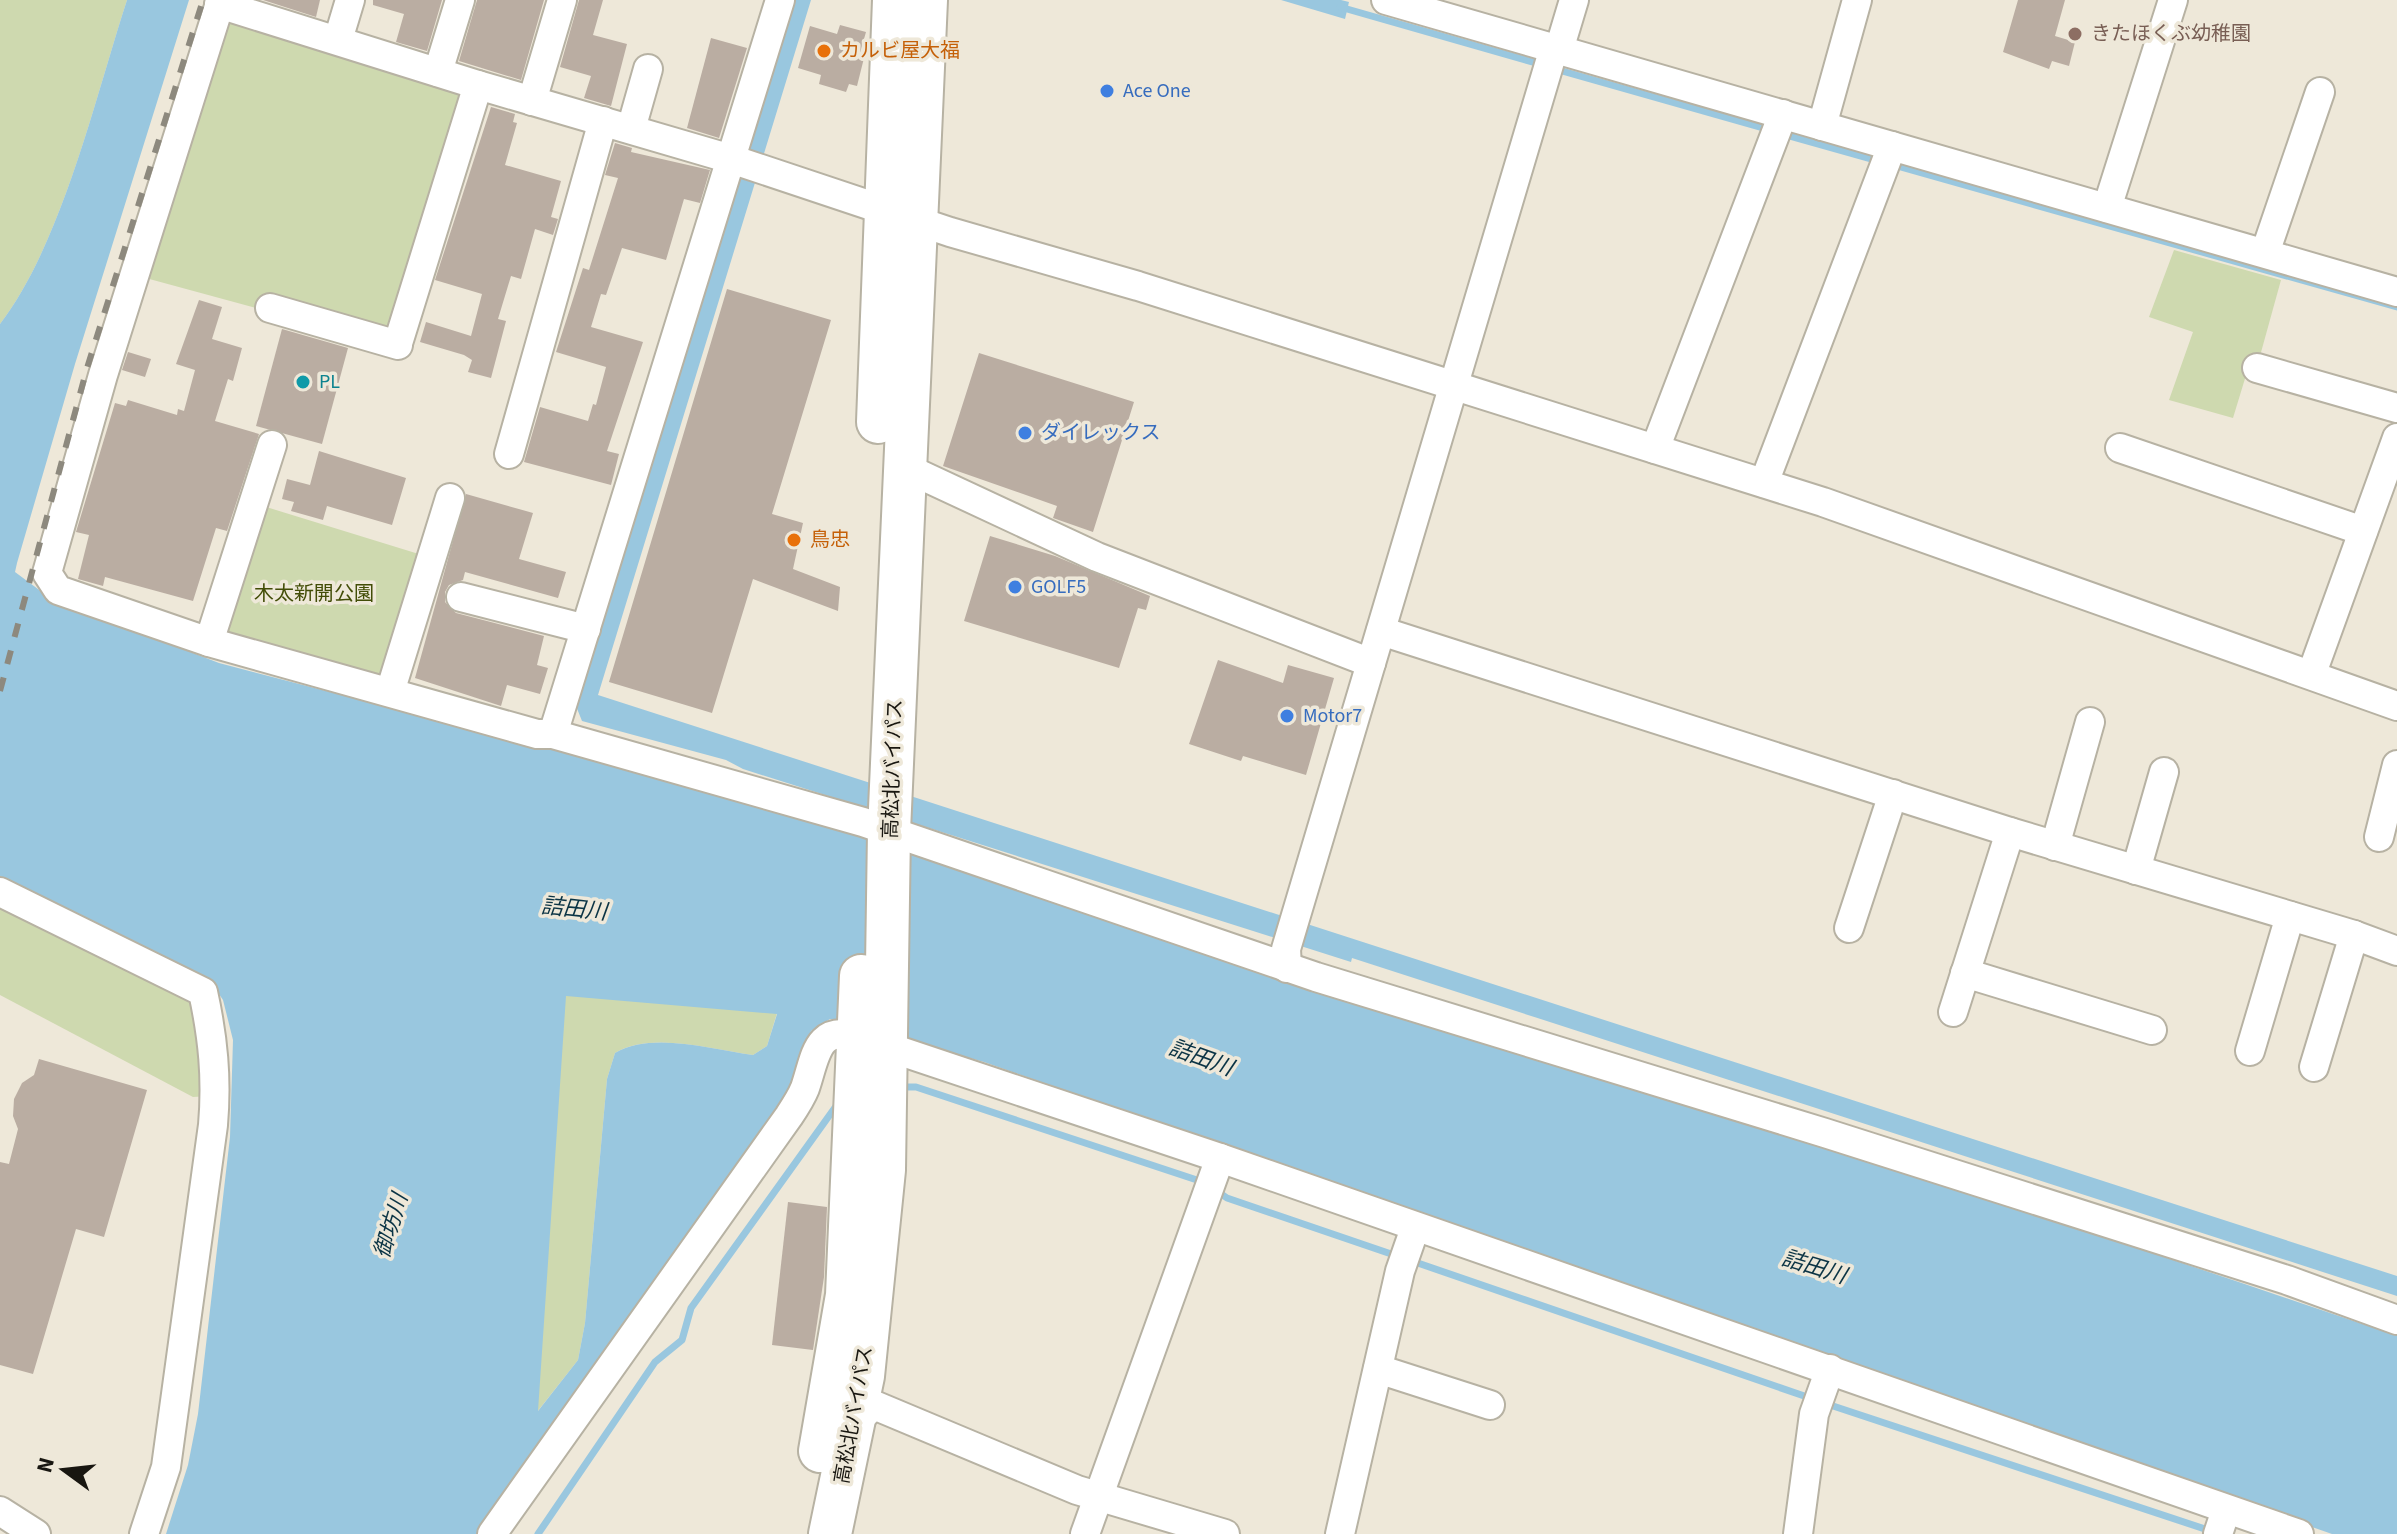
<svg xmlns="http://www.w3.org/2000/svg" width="2397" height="1534" viewBox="0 0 2397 1534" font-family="'Source Sans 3','Noto Sans JP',sans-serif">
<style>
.green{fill:#ced9af}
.water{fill:#99c7df;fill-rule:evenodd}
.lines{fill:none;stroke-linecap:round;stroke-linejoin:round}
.stream{stroke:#99c7df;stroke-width:7}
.building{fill:#baada2}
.minor-casing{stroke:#b7b2a3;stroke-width:32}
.highway-casing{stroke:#b7b2a3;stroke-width:46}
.minor{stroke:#fff;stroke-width:28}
.highway{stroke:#fff;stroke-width:42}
.rail{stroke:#8d897e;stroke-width:6;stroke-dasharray:14 14;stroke-linecap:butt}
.education-dot{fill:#8d6e63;stroke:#eee8d9;stroke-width:3}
.food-dot{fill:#e8710a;stroke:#eee8d9;stroke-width:3}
.shop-dot{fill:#3f7fe0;stroke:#eee8d9;stroke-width:3}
.culture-dot{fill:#0f9aa8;stroke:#eee8d9;stroke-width:3}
.labels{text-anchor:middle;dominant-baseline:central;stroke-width:7;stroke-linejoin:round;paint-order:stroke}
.education-label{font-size:20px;fill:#785e54;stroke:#eee8d9;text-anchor:start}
.food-label{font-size:20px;fill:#c56008;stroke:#eee8d9;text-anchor:start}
.shop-label{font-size:20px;fill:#366cbe;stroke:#eee8d9;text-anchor:start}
.culture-label{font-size:20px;fill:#0d838f;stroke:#eee8d9;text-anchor:start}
.park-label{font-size:20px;fill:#424d07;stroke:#eee8d9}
.street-label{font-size:20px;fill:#181610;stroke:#eee8d9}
.water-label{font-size:22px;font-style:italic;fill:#0b3445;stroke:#eee8d9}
</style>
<rect width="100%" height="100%" fill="#eee8d9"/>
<!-- green -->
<g class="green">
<path d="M 0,0 L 127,0 C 95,98 62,243 0,324 Z"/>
<path d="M 240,18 L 470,88 L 393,338 L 259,298 L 256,308 L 142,277 L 221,25 Z"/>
<path d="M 2174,250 L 2281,280 L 2255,374 L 2247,372 L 2233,418 L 2169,400 L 2193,332 L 2149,317 Z"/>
<path d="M 263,506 L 422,555 L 382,685 L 221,639 Z"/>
<path d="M 0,902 L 199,1004 L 209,1096 L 193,1097 L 0,995 Z"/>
<path d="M 565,995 L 777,1013 L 767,1046 L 753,1055 C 712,1050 652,1031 615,1053 L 607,1079 L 585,1323 L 578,1360 L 537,1412 Z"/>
</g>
<!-- water -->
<g class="water">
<path d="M 127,0 L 189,0 L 75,364 L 17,563 L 15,572 L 50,598 L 219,663 L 545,748 L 549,744 C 1168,923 1779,1126 2389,1333 L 2397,1311 L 2397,1534 L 2332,1534 L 984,1062 L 830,1019 L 811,1031 L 794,1092 L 480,1534 L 166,1534 L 188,1465 L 198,1414 L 230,1137 L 233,1040 L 223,1000 L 213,985 L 86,923 L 0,876 L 0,324 C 62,243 95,98 127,0 ZM 566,996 L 777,1014 L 767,1046 L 753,1055 C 712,1050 653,1031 615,1053 L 607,1079 L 585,1323 L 578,1360 L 538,1411 Z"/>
<path d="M 791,0 L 811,0 L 598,695 L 2397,1276 L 2397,1296 L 1352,958 L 1351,962 L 743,769 L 726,760 L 582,721 L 574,701 Z"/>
<path d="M 1281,0 L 1341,0 L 1349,2 L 1345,19 Z"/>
</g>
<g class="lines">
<!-- stream -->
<g class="stream">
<path d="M 1340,7 L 1543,65"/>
<path d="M 1555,69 L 1770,130"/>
<path d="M 1782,134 L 1878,161"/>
<path d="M 1890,164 L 2397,307"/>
<path d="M 899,1087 L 916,1087 L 1203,1182"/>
<path d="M 1217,1191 L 1227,1198 L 1400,1257"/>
<path d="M 1412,1261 L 1813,1399"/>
<path d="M 1824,1403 L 2211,1531"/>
<path d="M 538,1534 L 655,1362 L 682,1340 L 691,1308 L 839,1102"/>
</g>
</g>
<!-- building -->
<g class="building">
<path d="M 263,0 L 320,0 L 316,17 Z"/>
<path d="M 373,0 L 442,0 L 427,51 L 396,42 L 404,14 L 373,5 Z"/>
<path d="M 477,0 L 544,0 L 521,80 L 459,61 Z"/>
<path d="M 579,0 L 603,0 L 593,35 L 627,44 L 611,106 L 584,98 L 591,76 L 560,67 Z"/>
<path d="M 2018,0 L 2065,0 L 2055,36 L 2075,42 L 2069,66 L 2052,61 L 2049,69 L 2003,52 Z"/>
<path d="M 840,25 L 866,32 L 860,53 L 865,54 L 857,86 L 849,84 L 846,92 L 819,84 L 821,75 L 798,68 L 810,26 L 837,34 Z"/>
<path d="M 711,38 L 747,48 L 719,138 L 687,128 Z"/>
<path d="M 491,107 L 515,114 L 513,122 L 517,123 L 505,165 L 561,181 L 551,217 L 558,219 L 553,235 L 535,229 L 521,279 L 511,276 L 498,319 L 506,321 L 491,378 L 468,372 L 472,360 L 464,355 L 420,342 L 426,322 L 471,336 L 482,294 L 435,280 Z"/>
<path d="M 615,143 L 632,148 L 631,152 L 710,170 L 700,203 L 684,199 L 666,260 L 622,248 L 606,295 L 601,294 L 591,327 L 643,342 L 607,451 L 619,454 L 611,485 L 524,462 L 540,407 L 588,421 L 593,404 L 596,405 L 606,367 L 556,352 L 583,268 L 589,270 L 618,178 L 605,175 Z"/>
<path d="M 727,289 L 831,320 L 772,514 L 803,523 L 793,569 L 840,587 L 838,611 L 753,579 L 712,713 L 609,682 Z"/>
<path d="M 199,300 L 222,307 L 212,339 L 242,348 L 233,381 L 228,379 L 215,421 L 259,434 L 227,531 L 216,528 L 193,601 L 105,577 L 103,586 L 78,579 L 89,535 L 76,532 L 115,403 L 126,406 L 128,400 L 177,415 L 178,409 L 184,411 L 195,370 L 176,364 Z"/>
<path d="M 282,329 L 348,348 L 322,444 L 256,426 Z"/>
<path d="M 128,352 L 151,359 L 145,377 L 122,370 Z"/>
<path d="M 979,353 L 1134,402 L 1093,532 L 1053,518 L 1057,506 L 943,466 Z"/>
<path d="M 319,451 L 406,478 L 392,525 L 327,506 L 323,520 L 291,511 L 294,502 L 282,499 L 287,479 L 310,485 Z"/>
<path d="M 466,494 L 533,513 L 519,559 L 566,572 L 558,598 L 465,572 L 463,580 L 449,585 L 445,592 L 445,602 L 456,613 L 544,636 L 537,665 L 548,668 L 540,694 L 507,685 L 501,706 L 415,678 Z"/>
<path d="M 990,536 L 1055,556 L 1150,596 L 1146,610 L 1138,608 L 1119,668 L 964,621 Z"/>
<path d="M 1218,660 L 1283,683 L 1288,665 L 1334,678 L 1306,775 L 1243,756 L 1241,761 L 1189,744 Z"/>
<path d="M 39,1059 L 147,1090 L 104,1237 L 76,1229 L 33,1374 L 0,1365 L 0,1162 L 9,1164 L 18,1129 L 13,1116 L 14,1099 L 22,1083 L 34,1075 Z"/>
<path d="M 788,1202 L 827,1207 L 824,1277 L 813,1350 L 772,1345 Z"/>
</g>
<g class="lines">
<!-- minor casing -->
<g class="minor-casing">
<g id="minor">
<path d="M 221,0 L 103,375 L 47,573 L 58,590 L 209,642 L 537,734 L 553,734"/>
<path d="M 780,0 L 553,734 L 863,822 L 1316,977 L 1825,1133 L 2287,1280 L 2397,1320"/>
<path d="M 1386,0 L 2397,292"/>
<path d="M 219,4 L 478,85 L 731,159 L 950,232 L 1138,286 L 1823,502 L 2397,706"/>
<path d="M 338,40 L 350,0"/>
<path d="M 1559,50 L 1574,0"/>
<path d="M 438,72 L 460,0"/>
<path d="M 532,101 L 562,0"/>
<path d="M 1822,126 L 1857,0"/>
<path d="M 631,129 L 648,69"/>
<path d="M 2107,208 L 2173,0"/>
<path d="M 2265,253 L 2320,92"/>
<path d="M 270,308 L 398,345"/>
<path d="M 399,340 L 478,85"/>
<path d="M 2257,368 L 2397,408"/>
<path d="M 2120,448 L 2363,531"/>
<path d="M 1655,449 L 1783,114"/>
<path d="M 509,454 L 603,121"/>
<path d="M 906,468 L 1097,557 L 1371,663"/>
<path d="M 1764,483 L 1892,146"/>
<path d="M 461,597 L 586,629"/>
<path d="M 1381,631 L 2010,832 L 2354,935 L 2397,951"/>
<path d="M 209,642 L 272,445"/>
<path d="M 2312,673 L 2397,438"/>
<path d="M 390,692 L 450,498"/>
<path d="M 2379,837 L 2397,765"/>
<path d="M 2055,846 L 2090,722"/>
<path d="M 2136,870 L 2164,772"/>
<path d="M 0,892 L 203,992 C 213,1038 217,1078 213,1125 L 166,1467 L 144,1534"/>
<path d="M 1849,928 L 1893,794"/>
<path d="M 1287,968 L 1286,949 L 1554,48"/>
<path d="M 1965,973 L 2152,1030"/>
<path d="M 1953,1012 L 2010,832"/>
<path d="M 888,1047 L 1220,1158 L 2299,1534"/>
<path d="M 2250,1051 L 2290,916"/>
<path d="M 2314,1067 L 2354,935"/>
<path d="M 1378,1369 L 1490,1405"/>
<path d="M 854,1423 L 874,1405 L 1077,1490 L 1225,1534"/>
<path d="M 0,1511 L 36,1534"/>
<path d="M 492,1534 L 789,1116 C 795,1107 801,1098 805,1088 C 816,1056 816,1024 859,1037"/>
<path d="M 1085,1534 L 1220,1158"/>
<path d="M 1340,1534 L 1400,1271 L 1415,1228"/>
<path d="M 1798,1534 L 1814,1414 L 1830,1369"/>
<path d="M 2218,1534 L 2226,1510"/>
</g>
</g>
<!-- highway casing -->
<g class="highway-casing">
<g id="highway">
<path d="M 878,422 L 894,0"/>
<path d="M 820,1451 L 847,1295 L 861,976"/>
<path d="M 830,1534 L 863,1376 L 884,1170 L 889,831 L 926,0"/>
</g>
</g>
<!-- minor -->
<use href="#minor" class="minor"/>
<!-- highway -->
<use href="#highway" class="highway"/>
<!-- rail -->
<path class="rail" d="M 0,691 L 87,368 L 203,0"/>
</g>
<!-- markers -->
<circle class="education-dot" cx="2075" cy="34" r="8"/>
<g class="food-dot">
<circle cx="824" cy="51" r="8"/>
<circle cx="794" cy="540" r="8"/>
</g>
<g class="shop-dot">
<circle cx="1107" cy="91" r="8"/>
<circle cx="1025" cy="433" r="8"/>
<circle cx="1015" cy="587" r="8"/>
<circle cx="1287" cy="716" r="8"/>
</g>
<circle class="culture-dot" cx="303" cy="382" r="8"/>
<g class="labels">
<!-- education labels -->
<g class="education-label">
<text x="2091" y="34">きたほくぶ幼稚園</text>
</g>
<!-- food labels -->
<g class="food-label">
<text x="840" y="51">カルビ屋大福</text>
<text x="810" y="540">鳥忠</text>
</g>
<!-- shop labels -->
<g class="shop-label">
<text x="1123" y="91">Ace One</text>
<text x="1041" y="433">ダイレックス</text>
<text x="1031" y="587">GOLF5</text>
<text x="1303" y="716">Motor7</text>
</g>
<!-- culture labels -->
<g class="culture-label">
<text x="319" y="382">PL</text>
</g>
<!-- park labels -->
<g class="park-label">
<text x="314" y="594">木太新開公園</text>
</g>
<!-- street labels -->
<g class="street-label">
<text transform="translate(893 769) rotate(-88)">高松北バイパス</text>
<text transform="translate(854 1415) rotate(-80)">高松北バイパス</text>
</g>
<!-- water labels -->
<g class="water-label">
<text transform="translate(574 909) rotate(6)">詰田川</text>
<text transform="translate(1201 1058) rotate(20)">詰田川</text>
<text transform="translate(391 1226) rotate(-73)">御坊川</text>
<text transform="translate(1814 1267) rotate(17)">詰田川</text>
</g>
</g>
<!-- north arrow -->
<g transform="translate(64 1470) rotate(285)" stroke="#eee8d9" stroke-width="6" paint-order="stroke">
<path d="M0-6L14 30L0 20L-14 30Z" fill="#181610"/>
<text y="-12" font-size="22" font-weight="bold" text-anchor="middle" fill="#181610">N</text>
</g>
</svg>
